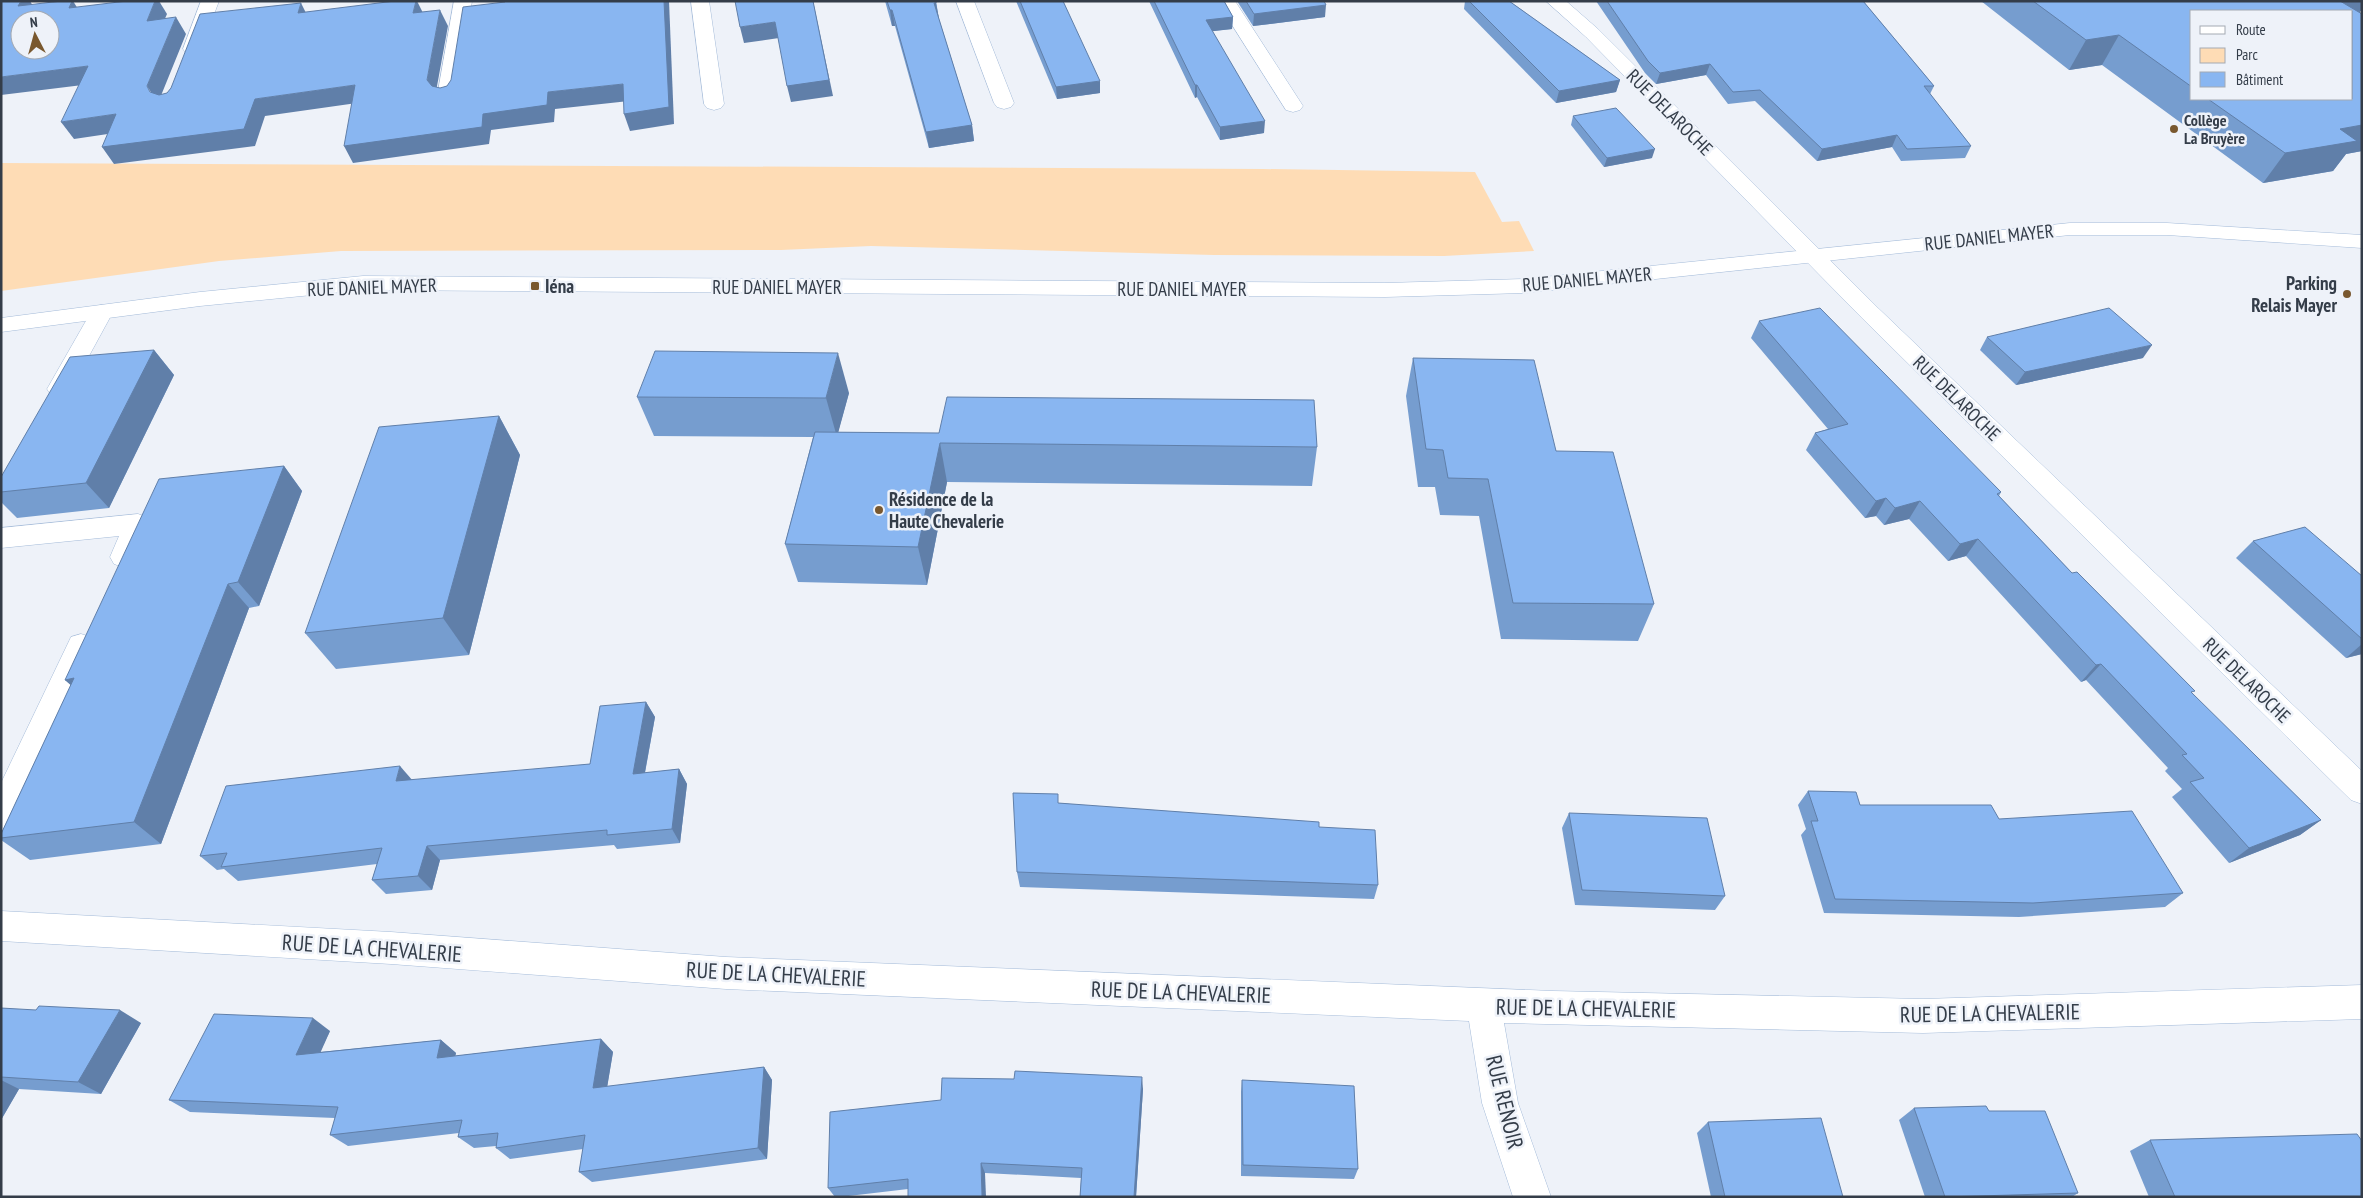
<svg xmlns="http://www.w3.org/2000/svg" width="2363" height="1198" viewBox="0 0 2363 1198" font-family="'PT Sans Narrow',sans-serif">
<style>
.green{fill:#fedcb5}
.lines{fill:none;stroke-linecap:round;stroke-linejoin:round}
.street-casing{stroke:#a4bbd9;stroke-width:1}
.secondary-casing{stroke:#a4bbd9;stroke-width:1}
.street{fill:#fff;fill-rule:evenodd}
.secondary{fill:#fff;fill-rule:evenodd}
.wall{fill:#769dcf;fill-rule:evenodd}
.shaded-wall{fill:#607fa9}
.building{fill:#89b6f1;stroke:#607fa9;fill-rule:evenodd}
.poi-dot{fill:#79582f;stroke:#eef2f9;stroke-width:2}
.labels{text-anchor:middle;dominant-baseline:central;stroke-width:5;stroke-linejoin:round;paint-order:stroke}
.far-poi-label{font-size:16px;font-weight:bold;fill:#343d49;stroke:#eef2f9;text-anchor:start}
.street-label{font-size:19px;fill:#343d49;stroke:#eef2f9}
.poi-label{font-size:19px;font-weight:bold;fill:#343d49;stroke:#eef2f9;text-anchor:start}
.near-street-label{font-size:22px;fill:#343d49;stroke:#eef2f9}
</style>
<rect width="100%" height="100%" fill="#eef2f9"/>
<!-- green -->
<path class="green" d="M 1,163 L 1263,169 L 1475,172 L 1502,222 L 1519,221 L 1534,251 L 1444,256 L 1214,255 L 871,246 L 781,250 L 341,251 L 219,261 L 1,291 Z"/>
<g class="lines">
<!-- street casing -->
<g class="street-casing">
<g id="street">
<path d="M 13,1 L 67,1 L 64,5 L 58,6 L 1,13 L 1,3 Z"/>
<path d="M 201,1 L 219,1 L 201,49 L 198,53 L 186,53 L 183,49 Z"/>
<path d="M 454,1 L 472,1 L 457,97 L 454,101 L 447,103 L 440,101 L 437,97 Z"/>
<path d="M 691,1 L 709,1 L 724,104 L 721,108 L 714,110 L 707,108 L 704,104 Z"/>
<path d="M 956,1 L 974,1 L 1014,103 L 1011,107 L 1004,109 L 997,107 L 994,103 Z"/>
<path d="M 1217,1 L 1235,1 L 1303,106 L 1300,110 L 1293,112 L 1286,110 Z"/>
<path d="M 1546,1 L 1566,1 L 1598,29 L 1878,308 L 2362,771 L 2362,804 L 2351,800 L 1862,318 L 1586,37 Z"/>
<path d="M 102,305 L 110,307 L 113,312 L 71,389 L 67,395 L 59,397 L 51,395 L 47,389 L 91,312 L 94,307 Z"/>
<path d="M 138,514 L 147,517 L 151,524 L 132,564 L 123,567 L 114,564 L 110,557 L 119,536 L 1,548 L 1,528 Z"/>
<path d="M 81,634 L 91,637 L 95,645 L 12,827 L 1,831 L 1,783 L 71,637 Z"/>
<path d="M 1,911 L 391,932 L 726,957 L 1553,991 L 1923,999 L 2362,985 L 2362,1019 L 1923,1033 L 1504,1023 L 1518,1103 L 1551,1197 L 1513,1197 L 1482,1103 L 1469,1021 L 726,989 L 391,964 L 1,941 Z"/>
</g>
</g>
<!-- secondary casing -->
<g class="secondary-casing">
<path id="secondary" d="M 2070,223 L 2167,223 L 2362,235 L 2362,248 L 2167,235 L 2070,235 L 1524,293 L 1385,297 L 363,290 L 200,306 L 1,332 L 1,318 L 200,292 L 363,276 L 1385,283 L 1524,279 Z"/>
</g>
<!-- street -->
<use href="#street" class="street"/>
<!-- secondary -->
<use href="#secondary" class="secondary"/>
</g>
<!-- wall -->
<g class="wall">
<path d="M 885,1 L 936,1 L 939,19 L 972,125 L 974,141 L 929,148 L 895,26 L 892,26 Z"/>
<path d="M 1016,1 L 1063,1 L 1100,93 L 1057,99 Z"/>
<path d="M 1149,1 L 1224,1 L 1233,17 L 1232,29 L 1212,31 L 1264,133 L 1220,140 L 1197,97 L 1195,98 Z"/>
<path d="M 1237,1 L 1324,1 L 1325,17 L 1253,26 Z"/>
<path d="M 1465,1 L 1509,1 L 1620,80 L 1616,92 L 1556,103 L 1464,9 Z"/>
<path d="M 1596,1 L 1863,1 L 1934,86 L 1930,94 L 1971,146 L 1965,158 L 1901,161 L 1892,147 L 1817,161 L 1755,101 L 1728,104 L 1706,75 L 1656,84 L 1645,73 Z"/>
<path d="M 1981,1 L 2362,1 L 2362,9 L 2359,12 L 2362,14 L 2362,151 L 2346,154 L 2333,171 L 2263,183 L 2102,65 L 2069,70 ZM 2192,11 L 2352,99 L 2192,99 Z"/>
<path d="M 1573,116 L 1652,158 L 1604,167 L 1571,125 Z"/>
<path d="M 1759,321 L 2001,492 L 1999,496 L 2072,573 L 2192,694 L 2321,820 L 2300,835 L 2229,863 L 2172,797 L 2182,789 L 2165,771 L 2168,768 L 2086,680 L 2081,682 L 1966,556 L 1948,561 L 1909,519 L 1884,525 L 1876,516 L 1865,518 L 1806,450 L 1815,433 L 1828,429 L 1751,338 Z"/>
<path d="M 1987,337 L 2143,358 L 2016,385 L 1980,350 Z"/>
<path d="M 154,350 L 174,375 L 109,508 L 17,518 L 1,502 L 1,477 Z"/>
<path d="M 1413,358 L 1556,451 L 1654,604 L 1638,641 L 1501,639 L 1479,516 L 1440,515 L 1435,487 L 1418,487 L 1406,396 Z"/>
<path d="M 849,393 L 838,432 L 1317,447 L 1312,486 L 947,482 L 927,585 L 798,582 L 785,544 L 813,437 L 654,436 L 637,397 Z"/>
<path d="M 499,416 L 520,455 L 469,655 L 336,669 L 305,633 Z"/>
<path d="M 284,466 L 302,491 L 259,606 L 249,608 L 161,844 L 30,860 L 1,840 L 1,834 L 71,685 L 65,680 Z"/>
<path d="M 2253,541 L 2362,576 L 2362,654 L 2346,658 L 2236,558 Z"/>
<path d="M 646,702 L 655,717 L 645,773 L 679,769 L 687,784 L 680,843 L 617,849 L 614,845 L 440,860 L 432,890 L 386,894 L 372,880 L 377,864 L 238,881 L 224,869 L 217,870 L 200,856 L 590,764 Z"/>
<path d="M 1808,791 L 1860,805 L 1999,819 L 2183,893 L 2165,907 L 2019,917 L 1824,913 L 1801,835 L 1806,829 L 1798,805 Z"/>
<path d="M 1059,803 L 1319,827 L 1378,885 L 1374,899 L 1020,887 L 1017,872 Z"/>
<path d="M 1569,813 L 1725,896 L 1715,910 L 1575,905 L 1562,828 Z"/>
<path d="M 1,1008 L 141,1023 L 101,1094 L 19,1089 L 1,1120 Z"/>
<path d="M 330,1031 L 320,1052 L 441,1040 L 456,1053 L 455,1056 L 601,1039 L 613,1052 L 607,1087 L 764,1067 L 772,1080 L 767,1159 L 592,1182 L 579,1172 L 583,1149 L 510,1159 L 496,1148 L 496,1146 L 474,1148 L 458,1137 L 459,1133 L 348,1146 L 330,1135 L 335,1118 L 190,1112 L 169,1100 Z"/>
<path d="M 1242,1080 L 1358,1169 L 1354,1179 L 1241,1176 L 1241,1092 Z"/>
<path d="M 1143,1089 L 1136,1197 L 1080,1197 L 1081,1178 L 985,1173 L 908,1189 L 840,1197 L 835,1197 L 828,1188 Z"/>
<path d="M 1914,1108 L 1989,1111 L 2078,1193 L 2072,1197 L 1925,1197 L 1899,1120 Z"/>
<path d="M 1708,1122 L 1843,1197 L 1711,1197 L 1697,1133 Z"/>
<path d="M 2150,1140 L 2362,1197 L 2149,1197 L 2130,1151 Z"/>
</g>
<!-- shaded-wall -->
<g class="shaded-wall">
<path d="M 21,1 L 30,1 L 36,11 L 18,6 Z"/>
<path d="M 72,1 L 73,1 L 83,17 L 69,8 Z"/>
<path d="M 155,1 L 159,1 L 167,14 L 157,37 L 147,21 Z"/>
<path d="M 416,1 L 417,1 L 424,15 L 413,13 Z"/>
<path d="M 664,1 L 669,1 L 674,124 L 630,131 L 624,114 Z"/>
<path d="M 813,1 L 833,96 L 791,102 L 787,86 Z"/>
<path d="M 2340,1 L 2362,1 L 2362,9 L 2352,23 Z"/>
<path d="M 301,3 L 309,19 L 298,13 Z"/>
<path d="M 934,3 L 936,3 L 939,19 Z"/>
<path d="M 1326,5 L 1325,17 L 1253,26 L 1254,14 Z"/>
<path d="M 440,10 L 448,26 L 435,97 L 427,80 Z"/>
<path d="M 890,10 L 892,10 L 895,26 L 892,26 Z"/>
<path d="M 176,17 L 186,34 L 158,103 L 162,109 L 147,86 Z"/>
<path d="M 1233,17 L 1232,29 L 1206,32 L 1206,20 Z"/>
<path d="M 775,22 L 779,38 L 744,43 L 740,27 Z"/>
<path d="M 2119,35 L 2102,65 L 2069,70 L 2086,40 Z"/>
<path d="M 1710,64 L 1706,75 L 1656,84 L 1660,73 Z"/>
<path d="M 88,66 L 99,83 L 1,95 L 1,77 Z"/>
<path d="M 1620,80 L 1616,92 L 1556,103 L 1559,91 Z"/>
<path d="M 1100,81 L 1100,93 L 1057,99 L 1056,87 Z"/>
<path d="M 623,84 L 629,101 L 555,109 L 554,122 L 491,130 L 489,144 L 353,163 L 344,146 L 548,92 Z"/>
<path d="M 355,85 L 364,102 L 265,116 L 255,146 L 114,164 L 102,147 L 255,99 Z"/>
<path d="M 1195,85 L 1197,85 L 1197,97 L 1195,98 Z"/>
<path d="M 116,114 L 128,131 L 74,139 L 61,122 Z"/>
<path d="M 1265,121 L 1264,133 L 1220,140 L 1220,127 Z"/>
<path d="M 972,125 L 974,141 L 929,148 L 926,132 Z"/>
<path d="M 2362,125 L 2362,151 L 2346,154 L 2333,171 L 2263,183 L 2285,153 L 2340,129 Z"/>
<path d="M 1897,135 L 1892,147 L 1817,161 L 1822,149 Z"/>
<path d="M 1655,149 L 1652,158 L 1604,167 L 1607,158 Z"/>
<path d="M 2152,345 L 2143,358 L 2016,385 L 2025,372 Z"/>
<path d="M 154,350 L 174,375 L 109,508 L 86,483 Z"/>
<path d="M 838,353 L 849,393 L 837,437 L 826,398 Z"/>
<path d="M 499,416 L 520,455 L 469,655 L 443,618 Z"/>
<path d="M 940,443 L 947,482 L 927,585 L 918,547 Z"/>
<path d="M 284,466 L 302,491 L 259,606 L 238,582 Z"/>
<path d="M 1886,498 L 1876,516 L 1865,518 L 1876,501 Z"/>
<path d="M 1920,501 L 1909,519 L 1884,525 L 1895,508 Z"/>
<path d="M 1978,539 L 1966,556 L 1948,561 L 1960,544 Z"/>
<path d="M 228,584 L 249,608 L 161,844 L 134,822 Z"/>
<path d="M 2362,644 L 2362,654 L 2346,658 Z"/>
<path d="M 2101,664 L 2086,680 L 2081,682 L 2096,665 Z"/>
<path d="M 74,678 L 91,703 L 65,680 Z"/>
<path d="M 646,702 L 655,717 L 642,788 L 633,774 Z"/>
<path d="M 400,766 L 413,781 L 396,781 Z"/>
<path d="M 679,769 L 687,784 L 680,843 L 672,829 Z"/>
<path d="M 2321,820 L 2300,835 L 2229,863 L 2249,848 Z"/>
<path d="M 427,846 L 440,860 L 432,890 L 418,876 Z"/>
<path d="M 120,1010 L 141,1023 L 101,1094 L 78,1082 Z"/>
<path d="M 313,1018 L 330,1031 L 314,1067 L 296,1055 Z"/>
<path d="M 601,1039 L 613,1052 L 605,1100 L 593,1088 Z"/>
<path d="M 441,1040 L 456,1053 L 452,1071 L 437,1058 Z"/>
<path d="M 764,1067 L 772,1080 L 767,1159 L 758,1148 Z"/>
<path d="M 1142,1077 L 1143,1089 L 1136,1197 L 1134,1197 Z"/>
<path d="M 1,1080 L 19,1089 L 1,1120 Z"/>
<path d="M 981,1163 L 985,1173 L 986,1197 L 982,1197 Z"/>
</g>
<!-- building -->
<g class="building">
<path d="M 1,1 L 21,1 L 18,6 L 62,1 L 72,1 L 69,8 L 127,1 L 155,1 L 147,21 L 176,17 L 147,86 L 150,92 L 159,95 L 167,93 L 171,88 L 200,14 L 301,3 L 298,13 L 395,1 L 416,1 L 413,13 L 440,10 L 427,80 L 432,86 L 440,88 L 447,86 L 451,80 L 463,7 L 505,2 L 505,1 L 664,1 L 669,107 L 624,114 L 623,84 L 548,92 L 547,105 L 483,114 L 482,127 L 344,146 L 355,85 L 255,99 L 244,129 L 102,147 L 116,114 L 61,122 L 88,66 L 1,77 ZM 20,20 L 50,20 L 50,50 L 20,50 Z"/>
<path d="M 735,1 L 813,1 L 829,80 L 787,86 L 775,22 L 740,27 Z"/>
<path d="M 887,1 L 936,1 L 936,3 L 934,3 L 972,125 L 926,132 L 892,10 L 890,10 Z"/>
<path d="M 1020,1 L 1063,1 L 1100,81 L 1056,87 Z"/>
<path d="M 1154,1 L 1224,1 L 1233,17 L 1206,20 L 1265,121 L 1220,127 L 1197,85 L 1195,85 Z"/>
<path d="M 1246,1 L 1324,1 L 1326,5 L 1254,14 Z"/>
<path d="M 1469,1 L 1509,1 L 1620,80 L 1559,91 Z"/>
<path d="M 1607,1 L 1863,1 L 1934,86 L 1924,86 L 1971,146 L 1907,149 L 1897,135 L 1822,149 L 1760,90 L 1733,92 L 1710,64 L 1660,73 L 1648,61 Z"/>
<path d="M 2033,1 L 2340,1 L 2362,14 L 2362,125 L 2340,129 L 2357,141 L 2285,153 L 2208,99 L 2352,99 L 2352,11 L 2192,11 L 2192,87 L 2119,35 L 2086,40 Z"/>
<path d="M 1616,108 L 1655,149 L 1607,158 L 1573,116 Z"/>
<path d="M 1820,308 L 2001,492 L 1997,494 L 2072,573 L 2077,572 L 2195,691 L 2191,692 L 2321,820 L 2249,848 L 2190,782 L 2204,778 L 2182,755 L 2187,754 L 2101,664 L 2096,665 L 1978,539 L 1960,544 L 1920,501 L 1895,508 L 1886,498 L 1876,501 L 1815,433 L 1848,424 L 1759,321 Z"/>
<path d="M 2109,308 L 2152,345 L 2025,372 L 1987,337 Z"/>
<path d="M 154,350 L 86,483 L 1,492 L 1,477 L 70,357 Z"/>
<path d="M 655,351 L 838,353 L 826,398 L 637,397 Z"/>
<path d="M 1413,358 L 1534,360 L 1556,451 L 1613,452 L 1654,604 L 1513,603 L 1488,479 L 1448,478 L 1443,450 L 1426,449 Z"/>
<path d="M 947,397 L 1314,400 L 1317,447 L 940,443 L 918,547 L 785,544 L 815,432 L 939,433 Z"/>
<path d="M 499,416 L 443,618 L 305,633 L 379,427 Z"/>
<path d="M 284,466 L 238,582 L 228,584 L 134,822 L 1,838 L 1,834 L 74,678 L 65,680 L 159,479 Z"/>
<path d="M 2305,527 L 2362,576 L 2362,639 L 2253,541 Z"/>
<path d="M 646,702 L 633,774 L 679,769 L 672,829 L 607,835 L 607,830 L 427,846 L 418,876 L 372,880 L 382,848 L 221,867 L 227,853 L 200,856 L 226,786 L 400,766 L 396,781 L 590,764 L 600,706 Z"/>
<path d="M 1808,791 L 1856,792 L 1860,805 L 1991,805 L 1999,819 L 2132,811 L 2183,893 L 2033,903 L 1835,899 L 1811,821 L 1818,821 Z"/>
<path d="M 1013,793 L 1058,794 L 1058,803 L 1319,822 L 1319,827 L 1375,830 L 1378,885 L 1017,872 Z"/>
<path d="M 1569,813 L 1707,818 L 1725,896 L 1582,890 Z"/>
<path d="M 39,1006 L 120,1010 L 78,1082 L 1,1077 L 1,1008 L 36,1010 Z"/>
<path d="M 214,1014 L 313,1018 L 296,1055 L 441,1040 L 437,1058 L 601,1039 L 593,1088 L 764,1067 L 758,1148 L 579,1172 L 585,1135 L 496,1148 L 498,1133 L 458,1137 L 462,1120 L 330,1135 L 338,1107 L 169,1100 Z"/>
<path d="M 1015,1071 L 1142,1077 L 1134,1197 L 1080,1197 L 1082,1168 L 981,1163 L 982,1197 L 908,1197 L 908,1179 L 828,1188 L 830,1112 L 941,1100 L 942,1078 L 1014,1079 Z"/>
<path d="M 1242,1080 L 1354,1086 L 1358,1169 L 1243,1165 Z"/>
<path d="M 1986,1106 L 1989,1111 L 2045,1111 L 2078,1193 L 1945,1197 L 1914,1108 Z"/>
<path d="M 1821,1118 L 1843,1197 L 1725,1197 L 1708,1122 Z"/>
<path d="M 2357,1134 L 2362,1141 L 2362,1197 L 2175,1197 L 2150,1140 Z"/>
</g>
<!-- markers -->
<g class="poi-dot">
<circle cx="2174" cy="129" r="5"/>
<rect x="530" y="281" width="10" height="10" rx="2.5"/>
<circle cx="2347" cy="294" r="5"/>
<circle cx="879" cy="510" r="5"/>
</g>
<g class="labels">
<!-- far-poi labels -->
<g class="far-poi-label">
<text x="2184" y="120">Collège<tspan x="2184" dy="18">La Bruyère</tspan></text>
</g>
<!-- street labels -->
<g class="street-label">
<text transform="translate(1670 112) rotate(45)">RUE DELAROCHE</text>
<text transform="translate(1989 237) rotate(-6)">RUE DANIEL MAYER</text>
<text transform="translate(1587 279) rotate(-5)">RUE DANIEL MAYER</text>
<text transform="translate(372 287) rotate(-2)">RUE DANIEL MAYER</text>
<text x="777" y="287">RUE DANIEL MAYER</text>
<text x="1182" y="289">RUE DANIEL MAYER</text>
<text transform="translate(1957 398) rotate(44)">RUE DELAROCHE</text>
<text transform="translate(2247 680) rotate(44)">RUE DELAROCHE</text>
</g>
<!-- poi labels -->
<g class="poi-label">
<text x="2337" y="283" text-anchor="end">Parking<tspan x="2337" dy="22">Relais Mayer</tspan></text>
<text x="545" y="286">Iéna</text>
<text x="889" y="499">Résidence de la<tspan x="889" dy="22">Haute Chevalerie</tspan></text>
</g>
<!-- near-street labels -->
<g class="near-street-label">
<text transform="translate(372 948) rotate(4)">RUE DE LA CHEVALERIE</text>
<text transform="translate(776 974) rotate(3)">RUE DE LA CHEVALERIE</text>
<text transform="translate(1181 992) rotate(2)">RUE DE LA CHEVALERIE</text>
<text transform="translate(1586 1008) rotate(1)">RUE DE LA CHEVALERIE</text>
<text transform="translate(1990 1013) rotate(-1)">RUE DE LA CHEVALERIE</text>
<text transform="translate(1505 1102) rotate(76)">RUE RENOIR</text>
</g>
</g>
<!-- border -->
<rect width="2363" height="1198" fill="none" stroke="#343d49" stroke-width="5"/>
<!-- legend -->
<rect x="2190" y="10" width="162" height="90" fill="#eef2f9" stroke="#a4aab3"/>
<rect x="2200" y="26" width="25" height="8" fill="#ffffff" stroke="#a4aab3"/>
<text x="2236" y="35" font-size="15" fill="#343d49">Route</text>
<rect x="2200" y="48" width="25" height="15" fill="#fedcb5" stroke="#a4aab3"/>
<text x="2236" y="60" font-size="15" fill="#343d49">Parc</text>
<rect x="2200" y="72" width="25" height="15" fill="#89b6f1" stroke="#a4aab3"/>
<text x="2236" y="85" font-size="15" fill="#343d49">Bâtiment</text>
<!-- north arrow -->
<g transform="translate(35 35) rotate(354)"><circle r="24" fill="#eef2f9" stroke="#a4aab3"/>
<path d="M0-4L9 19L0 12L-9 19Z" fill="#79582f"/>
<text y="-8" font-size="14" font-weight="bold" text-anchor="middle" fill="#343d49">N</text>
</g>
</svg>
